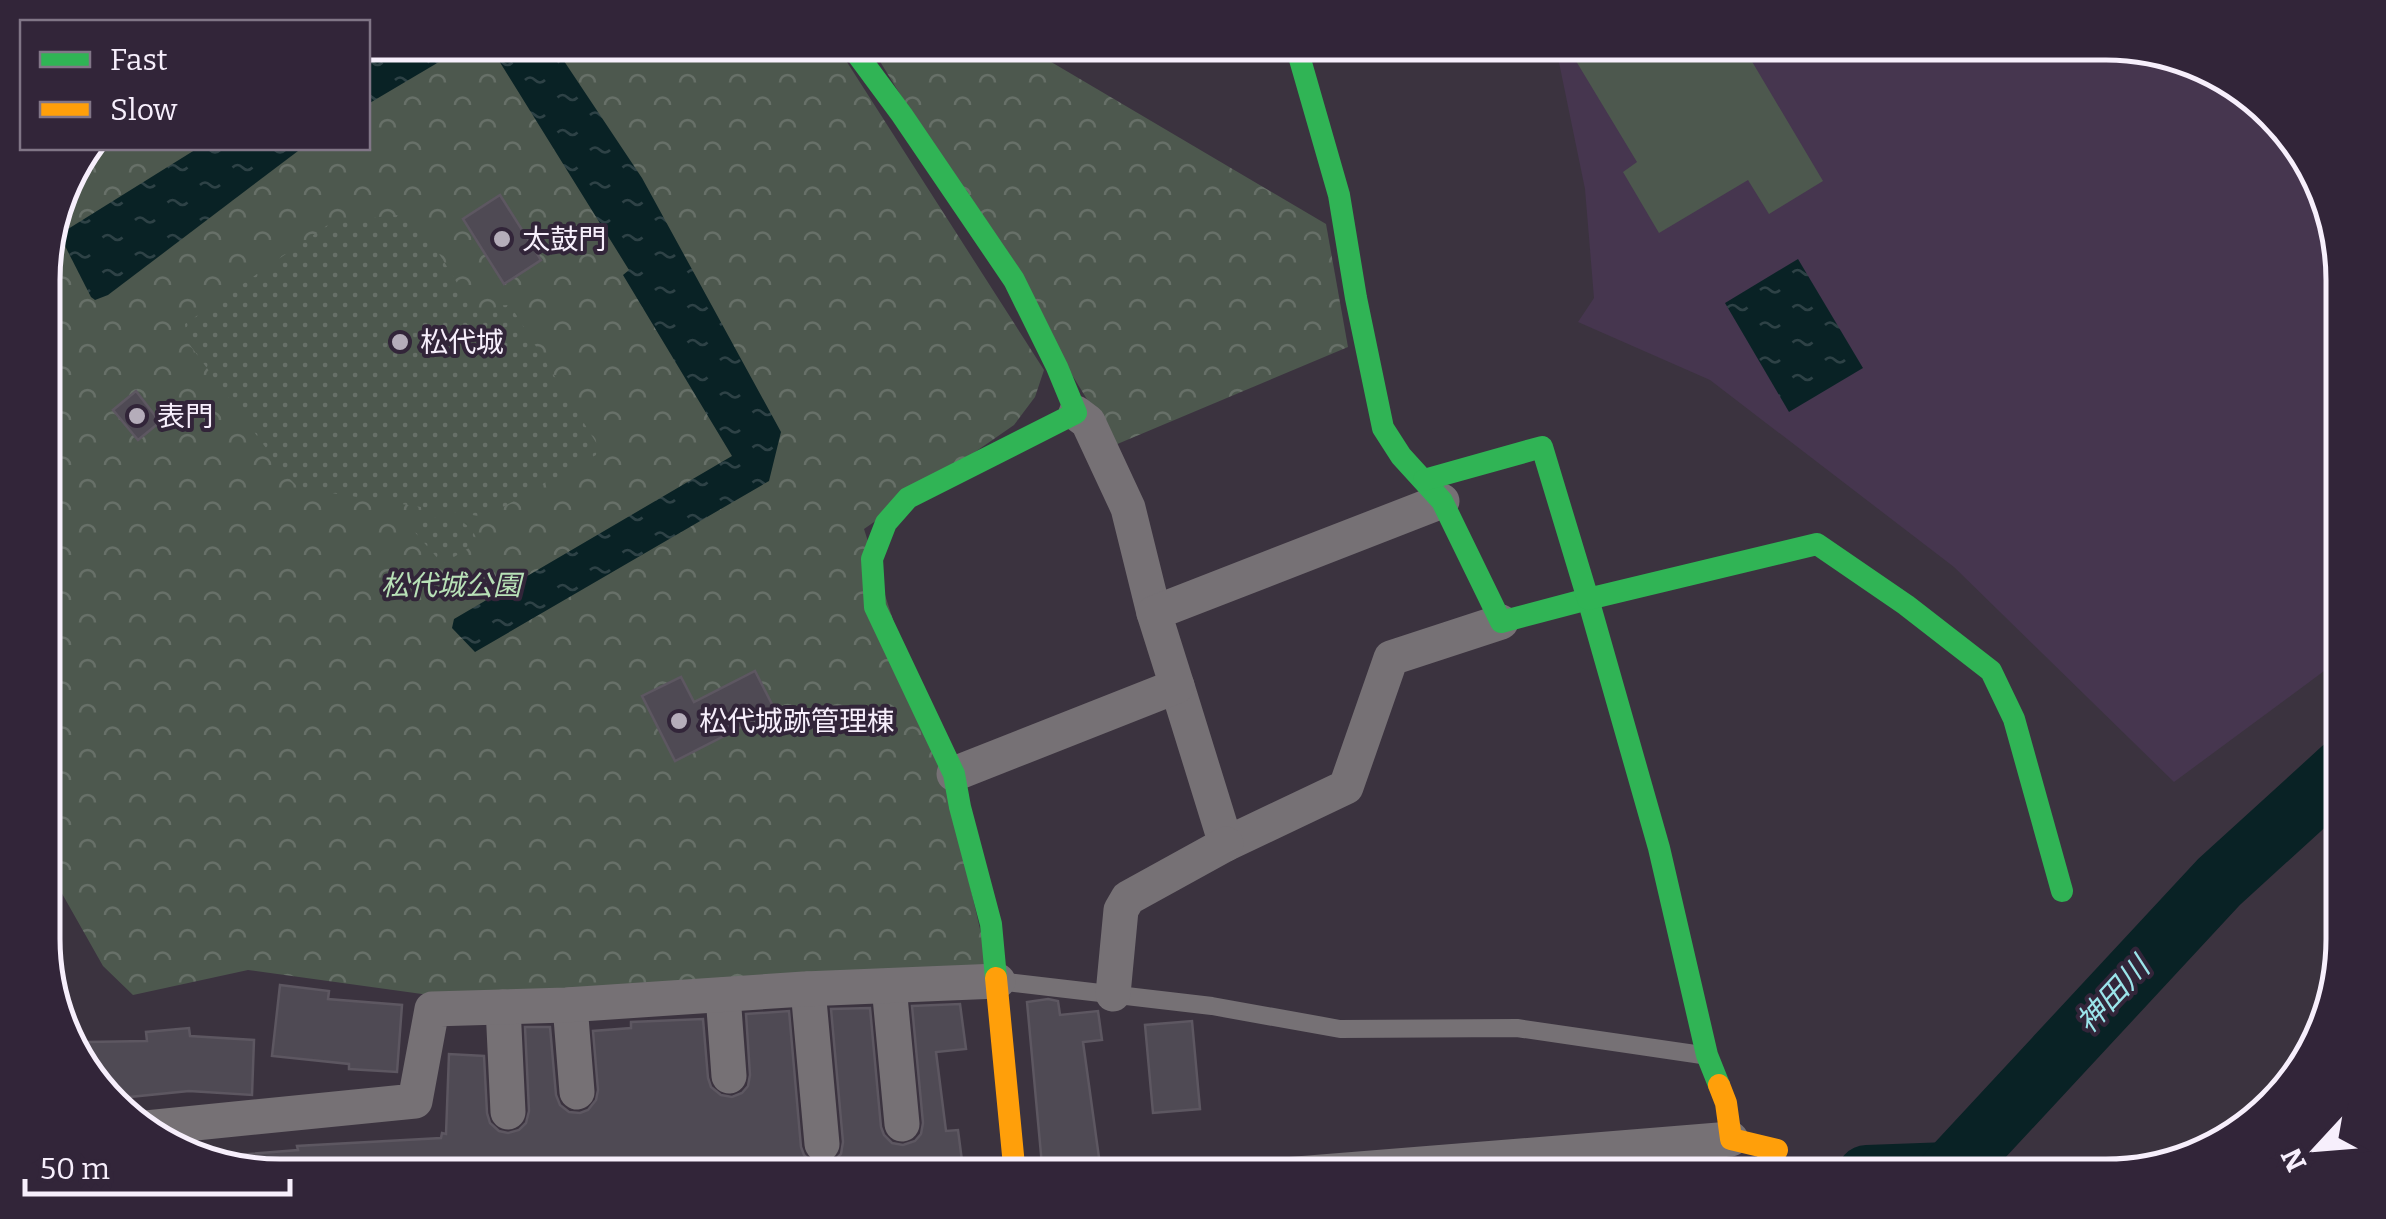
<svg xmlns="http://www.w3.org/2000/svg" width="2386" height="1219" viewBox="0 0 2386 1219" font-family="Bitter,'Noto Sans JP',serif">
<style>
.built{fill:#46364f}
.park{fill:url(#park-crowns)}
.garden{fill:url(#garden-dots)}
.pitch{fill:#4d584e}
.water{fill:url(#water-ripples)}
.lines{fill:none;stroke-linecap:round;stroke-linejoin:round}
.river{stroke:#092225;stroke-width:62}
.building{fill:#4f4a54;stroke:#5d5761;stroke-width:2.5}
.lane{stroke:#767175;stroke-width:18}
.street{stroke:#767175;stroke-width:35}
.fast{stroke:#30b455;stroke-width:22}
.slow{stroke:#ff9f0a;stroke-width:22}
.poi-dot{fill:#b5adba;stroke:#322539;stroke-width:4}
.labels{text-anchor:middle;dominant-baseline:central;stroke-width:8;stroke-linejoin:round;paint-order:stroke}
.poi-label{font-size:28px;fill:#f7effc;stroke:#322539;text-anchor:start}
.park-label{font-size:28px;font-style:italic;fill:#b8e1b7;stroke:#322539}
.water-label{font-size:30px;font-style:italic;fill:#9be4ea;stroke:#322539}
.rim{fill:none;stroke:#f7effc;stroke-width:5}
</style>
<defs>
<pattern id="park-crowns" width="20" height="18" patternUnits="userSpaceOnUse" patternTransform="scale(2.5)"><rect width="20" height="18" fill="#4d584e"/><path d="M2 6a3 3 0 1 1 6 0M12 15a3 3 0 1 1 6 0" fill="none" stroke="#677068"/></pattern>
<pattern id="garden-dots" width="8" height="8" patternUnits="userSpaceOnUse" patternTransform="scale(2.5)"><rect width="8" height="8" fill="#4d584e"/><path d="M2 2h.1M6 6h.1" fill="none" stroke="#677068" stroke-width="1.8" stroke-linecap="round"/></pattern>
<pattern id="water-ripples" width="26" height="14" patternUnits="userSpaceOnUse" patternTransform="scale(2.5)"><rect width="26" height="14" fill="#092225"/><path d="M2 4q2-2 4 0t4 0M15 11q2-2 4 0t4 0" fill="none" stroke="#2e4246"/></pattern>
</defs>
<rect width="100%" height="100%" fill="#3b333f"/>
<!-- built -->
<path class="built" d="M 2106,42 L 2211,67 L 2303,147 L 2342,249 L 2343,657 L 2174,782 L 1954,567 L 1710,380 L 1578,322 L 1594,298 L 1585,189 L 1555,43 Z"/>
<!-- park -->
<g class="park">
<path d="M 800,42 L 845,59 L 1044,370 L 1035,397 L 1014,425 L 864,529 L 950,799 L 989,968 L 474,999 L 422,994 L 248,970 L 133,995 L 103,966 L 60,890 L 44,878 L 43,264 L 67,175 L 88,148 L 368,148 L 368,43 Z"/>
<path d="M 886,43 L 1019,43 L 1326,224 L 1348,347 L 1115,445 L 873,50 Z"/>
</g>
<!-- garden -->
<g class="garden">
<path d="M 407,214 L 420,223 L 475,312 C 489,313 497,304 510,305 L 597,444 L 596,455 L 485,517 L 299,488 L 286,475 L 187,341 L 185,324 L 332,222 Z"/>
<path d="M 450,517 C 463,521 475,528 477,543 L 444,563 L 440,561 L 413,530 L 414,527 L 429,518 Z"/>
</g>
<!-- pitch -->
<path class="pitch" d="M 1607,43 L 1741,43 L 1823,181 L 1769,214 L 1748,180 L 1659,233 L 1623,172 L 1637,162 L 1576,61 Z"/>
<!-- water -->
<g class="water">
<path d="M 368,42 L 471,42 L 471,43 L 368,104 Z"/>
<path d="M 488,43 L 552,43 L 642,178 L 781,432 L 769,481 L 475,652 L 452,628 L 454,619 L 732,456 L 623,275 L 629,270 Z"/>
<path d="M 198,148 L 302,148 L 108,295 L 95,300 L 91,297 L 63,242 L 68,229 Z"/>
<path d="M 1798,259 L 1863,368 L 1789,412 L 1725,303 Z"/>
</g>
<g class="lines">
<!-- river -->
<g class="river">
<path d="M 1867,1176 L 1949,1173"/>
<path d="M 1946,1176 L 2219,882 L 2343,769"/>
</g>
</g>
<!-- building -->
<g class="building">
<path d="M 500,195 L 541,260 L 504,284 L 463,219 Z"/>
<path d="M 136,391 L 160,422 L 138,440 L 113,410 Z"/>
<path d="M 755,671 L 775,710 L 675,761 L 642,696 L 681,677 L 694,702 Z"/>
<path d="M 280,985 L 329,991 L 328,999 L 402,1005 L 397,1072 L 349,1069 L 349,1064 L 272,1056 Z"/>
<path d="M 1048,999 L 1058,1001 L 1060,1015 L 1098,1011 L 1102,1040 L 1083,1042 L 1101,1172 L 1043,1176 L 1027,1002 Z"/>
<path d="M 960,1004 L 966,1049 L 936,1052 L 946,1131 L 958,1130 L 964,1176 L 280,1176 L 237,1167 L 237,1155 L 298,1150 L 297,1146 L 441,1138 L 442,1133 L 446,1134 L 449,1054 L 484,1056 L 487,1113 L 490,1123 L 499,1131 L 508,1133 L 519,1130 L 526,1123 L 529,1111 L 525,1027 L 550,1027 L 556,1095 L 560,1105 L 569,1112 L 580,1113 L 588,1110 L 596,1100 L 598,1090 L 593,1031 L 631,1028 L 631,1022 L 703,1019 L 708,1078 L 711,1087 L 721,1095 L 732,1097 L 742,1093 L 748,1086 L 750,1075 L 746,1014 L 789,1011 L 801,1147 L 804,1155 L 812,1163 L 825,1165 L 833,1162 L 841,1154 L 843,1142 L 831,1009 L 870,1008 L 881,1127 L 884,1135 L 892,1143 L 903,1145 L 915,1141 L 921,1134 L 923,1123 L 912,1006 Z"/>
<path d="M 1192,1021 L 1200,1109 L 1153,1113 L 1145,1025 Z"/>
<path d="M 189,1028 L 190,1036 L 254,1040 L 252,1095 L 189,1091 L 130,1097 L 130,1115 L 91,1083 L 87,1072 L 86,1042 L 147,1041 L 146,1032 Z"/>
</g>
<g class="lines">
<!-- lane -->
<path class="lane" d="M 998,981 L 1212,1006 L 1340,1029 L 1517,1028 L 1702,1055"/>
<!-- street -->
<g class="street">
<path d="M 1076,413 L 1088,422 L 1128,508 L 1154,613"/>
<path d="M 1177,686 L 1226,844 L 1346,787 L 1391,658 L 1501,622"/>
<path d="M 954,774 L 1177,686 L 1154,613 L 1442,501"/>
<path d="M 889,986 L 902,1124"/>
<path d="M 808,989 L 822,1144"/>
<path d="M 1113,994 L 1121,910 L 1128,898 L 1226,844"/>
<path d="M 723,995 L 729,1076"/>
<path d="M 570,1005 L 577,1092"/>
<path d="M 503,1007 L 508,1112"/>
<path d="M 146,1128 L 415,1101 L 432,1009 L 566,1005 L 804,989 L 998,981"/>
<path d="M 1272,1176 L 1731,1139"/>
</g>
<!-- fast -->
<g class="fast">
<path d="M 835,42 L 854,50 L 902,115 L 1014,280 L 1057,367 L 1076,413 L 908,498 L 886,523 L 872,559 L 875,607 L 954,774 L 960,807 L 991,924 L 996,978"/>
<path d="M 1295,42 L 1339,195 L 1356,298 L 1383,428 L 1401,456 L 1442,501 L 1501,622 L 1588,599 L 1659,848 L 1707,1055 L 1719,1085"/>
<path d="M 1424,480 L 1542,447 L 1588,599 L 1817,544 L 1906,605 L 1991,671 L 2014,719 L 2062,891"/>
</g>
<!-- slow -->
<g class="slow">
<path d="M 996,978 L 1015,1176"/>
<path d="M 1719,1085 L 1726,1103 L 1731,1139 L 1777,1150 L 1756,1176"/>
</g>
</g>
<!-- markers -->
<g class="poi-dot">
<circle cx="502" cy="239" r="10"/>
<circle cx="400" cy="342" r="10"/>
<circle cx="137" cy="416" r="10"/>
<circle cx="679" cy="721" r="10"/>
</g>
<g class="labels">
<!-- poi labels -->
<g class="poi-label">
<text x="522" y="239">太鼓門</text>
<text x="420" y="342">松代城</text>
<text x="157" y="416">表門</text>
<text x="699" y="721">松代城跡管理棟</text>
</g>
<!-- park labels -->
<g class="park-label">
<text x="451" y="585">松代城公園</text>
</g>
<!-- water labels -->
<g class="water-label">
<text transform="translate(2113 995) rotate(-47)">神田川</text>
</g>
</g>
<!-- crop -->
<path d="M0 0H2386V1219H0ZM280 60H2106A220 220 0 0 1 2326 280V939A220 220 0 0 1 2106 1159H280A220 220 0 0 1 60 939V280A220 220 0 0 1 280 60Z" fill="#322539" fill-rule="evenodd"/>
<path class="rim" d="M280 60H2106A220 220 0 0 1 2326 280V939A220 220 0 0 1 2106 1159H280A220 220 0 0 1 60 939V280A220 220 0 0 1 280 60Z"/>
<!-- legend -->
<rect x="20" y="20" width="350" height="130" fill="#322539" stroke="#817687" stroke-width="2.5"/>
<rect x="40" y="52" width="50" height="15" fill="#30b455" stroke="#817687" stroke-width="2.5"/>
<text x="110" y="70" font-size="30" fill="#f7effc">Fast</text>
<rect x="40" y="102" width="50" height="15" fill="#ff9f0a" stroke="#817687" stroke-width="2.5"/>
<text x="110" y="120" font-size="30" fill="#f7effc">Slow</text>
<!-- north arrow -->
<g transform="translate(2316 1149) rotate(244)" stroke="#322539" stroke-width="8" paint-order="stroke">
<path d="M0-8L18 38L0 25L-18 38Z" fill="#f7effc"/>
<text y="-15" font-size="28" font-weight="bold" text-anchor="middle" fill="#f7effc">N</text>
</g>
<!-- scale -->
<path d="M25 1179v15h265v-15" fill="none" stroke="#f7effc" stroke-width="5"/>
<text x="40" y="1179" font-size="30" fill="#f7effc" stroke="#322539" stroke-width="8" paint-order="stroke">50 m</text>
</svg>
